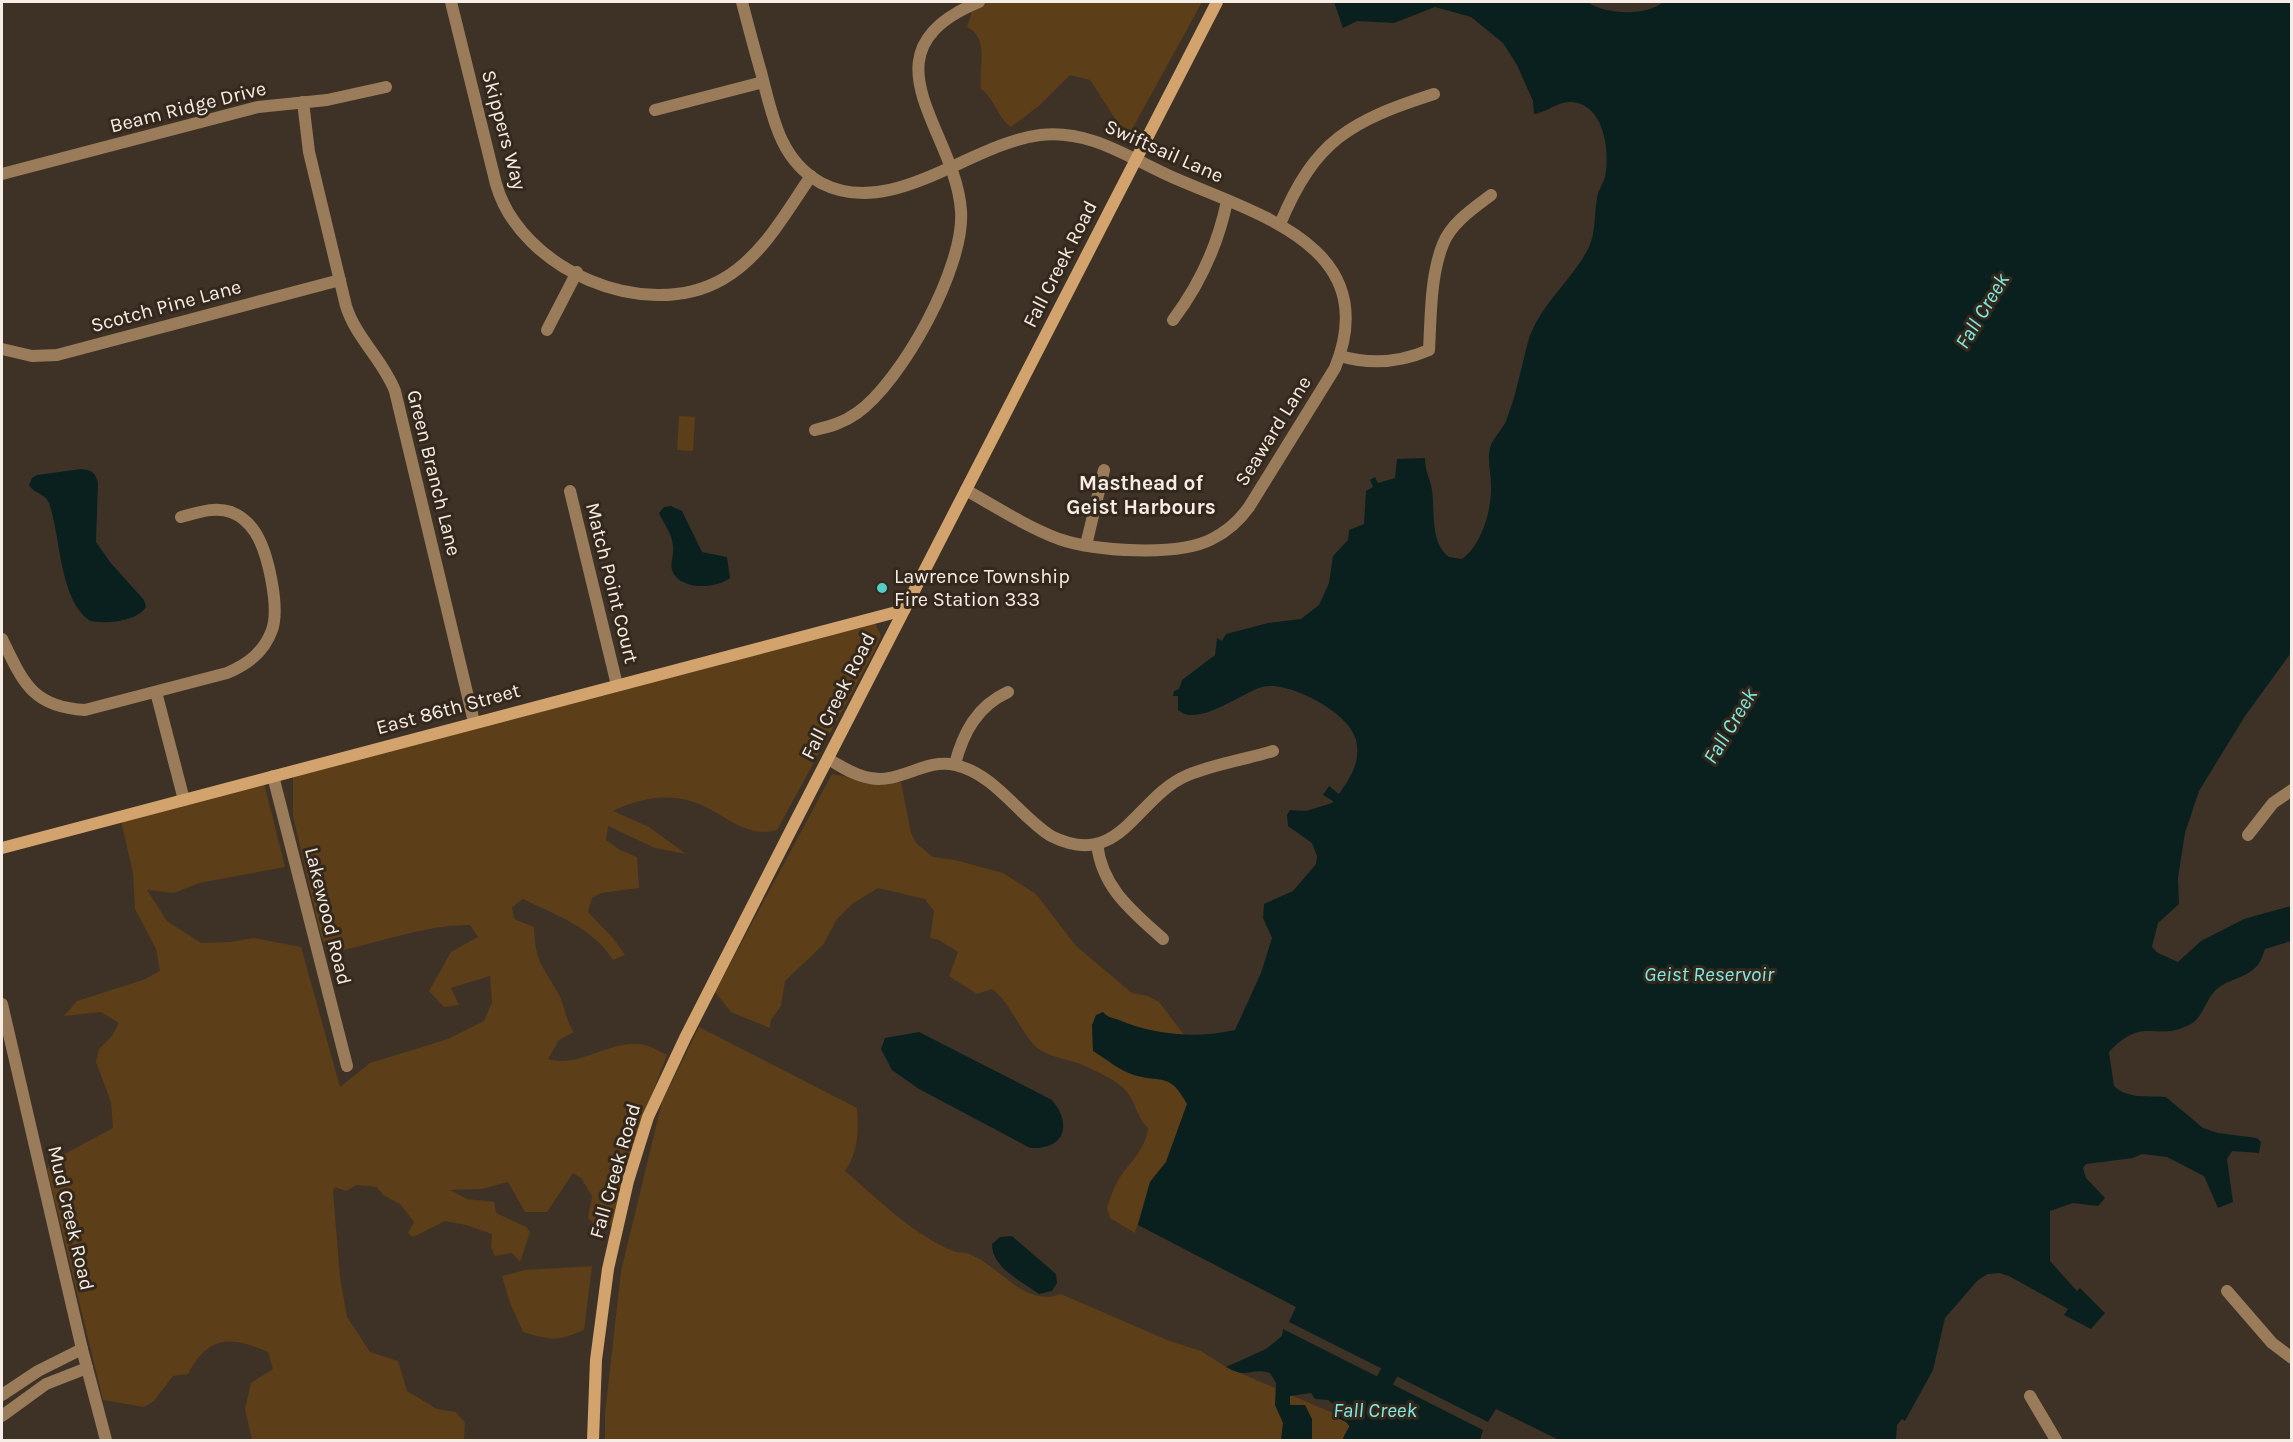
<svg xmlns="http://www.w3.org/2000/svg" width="2293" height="1442" viewBox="0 0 2293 1442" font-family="Karla,sans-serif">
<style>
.green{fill:#5c3e18}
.water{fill:#0a201f}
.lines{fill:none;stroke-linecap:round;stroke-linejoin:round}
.river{stroke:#0a201f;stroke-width:18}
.street{stroke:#9a7c5b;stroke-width:12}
.secondary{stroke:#d3a36e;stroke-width:12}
.poi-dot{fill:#54cdc8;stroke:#34281c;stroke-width:2}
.labels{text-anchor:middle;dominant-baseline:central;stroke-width:6;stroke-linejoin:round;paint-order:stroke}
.street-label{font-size:20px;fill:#f6eee6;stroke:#34281c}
.poi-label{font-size:20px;fill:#f6eee6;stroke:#34281c;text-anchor:start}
.water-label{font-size:21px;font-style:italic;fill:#7eece7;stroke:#34281c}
.neighbourhood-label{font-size:21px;font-weight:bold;fill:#f6eee6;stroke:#34281c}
</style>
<rect width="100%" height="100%" fill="#3e3226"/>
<!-- green -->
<g class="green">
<path d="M 970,2 L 1202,2 L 1130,133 L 1115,124 L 1114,117 L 1090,80 L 1070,75 L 1040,105 L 1011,127 C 997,117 995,99 981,89 C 978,67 990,38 967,27 L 971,15 Z"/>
<path d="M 679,416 L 695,417 L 693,451 L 677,450 Z"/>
<path d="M 875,623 L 881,636 L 873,654 L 777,830 C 746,839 725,814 699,804 C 671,792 639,798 613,811 L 649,827 L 686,854 L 655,848 L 608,826 L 606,840 L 620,850 L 637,857 L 639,888 L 601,893 L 592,898 L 588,912 L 613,938 L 625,955 L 613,960 C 593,928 556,915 523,899 L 512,907 L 514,919 L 534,927 C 535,962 542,964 558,993 C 565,1005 565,1020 574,1032 L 559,1040 L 548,1059 C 580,1069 613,1037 645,1045 C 653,1047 660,1052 667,1055 L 639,1129 L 613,1225 L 599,1228 L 588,1218 L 592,1196 L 581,1178 L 573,1173 L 547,1212 L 525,1212 L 508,1182 L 481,1189 L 450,1190 L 467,1199 L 494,1202 L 496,1213 L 526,1227 L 530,1232 L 520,1262 L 512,1253 L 495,1256 L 491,1247 L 492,1234 L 466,1225 L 445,1221 L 413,1237 L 408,1233 L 414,1222 L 400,1204 L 383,1195 L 377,1187 L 357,1185 L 346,1191 L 335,1187 L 333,1191 L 340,1277 L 347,1317 L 370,1352 L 398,1361 L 407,1391 L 437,1409 L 456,1412 L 465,1423 L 464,1440 L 252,1440 L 245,1409 L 251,1383 L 273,1369 L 268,1352 C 231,1336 209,1335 188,1374 L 173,1376 L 154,1401 L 144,1407 L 103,1400 L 47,1169 L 57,1158 L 113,1128 L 111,1102 L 96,1062 L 99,1049 L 112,1036 L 119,1023 L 101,1012 L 64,1016 L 77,1001 L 143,980 L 160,971 L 156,949 L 135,909 L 133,873 L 121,821 L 264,783 L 285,867 L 199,883 L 174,893 L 147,890 L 167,921 L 201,943 L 231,942 L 254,938 L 301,947 L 340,1087 L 370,1063 L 448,1039 L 484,1021 L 492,1002 L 490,976 L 451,988 L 459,1005 L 444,1007 L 429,991 L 451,952 L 478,937 L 470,925 C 422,925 377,944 330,953 L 321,936 L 293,816 L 293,777 L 503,720 Z"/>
<path d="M 832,774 L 877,782 L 901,782 L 911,833 L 916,843 L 933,857 L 955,860 L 1003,873 L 1036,894 L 1076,946 L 1132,993 L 1148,996 L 1159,1002 L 1184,1035 L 1140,1029 L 1113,1018 L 1096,1018 L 1092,1025 L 1093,1050 C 1105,1058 1120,1071 1134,1075 C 1162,1083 1170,1072 1187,1104 L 1166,1162 L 1150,1182 L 1135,1233 L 1110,1218 L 1107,1208 C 1111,1196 1115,1183 1123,1173 C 1134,1158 1146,1147 1148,1128 C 1135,1116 1136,1098 1121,1086 C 1110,1077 1094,1070 1080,1064 C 1065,1058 1046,1057 1034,1045 C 1018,1028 1011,1003 992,989 L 977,994 L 949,976 L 958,952 L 939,940 L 930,938 L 934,911 L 925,899 L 878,888 L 852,904 L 837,919 L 823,945 L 785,981 L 781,1006 L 771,1020 L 770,1028 L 731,1012 L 715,992 Z"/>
<path d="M 699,1027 L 857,1108 C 859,1130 858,1153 845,1171 C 876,1197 916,1238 956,1252 C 960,1253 965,1252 969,1254 C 1001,1266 1024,1308 1061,1294 L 1167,1340 L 1201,1351 L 1226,1367 L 1396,1440 L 605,1440 L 605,1414 L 621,1271 L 662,1102 Z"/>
<path d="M 592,1266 L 584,1330 C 557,1342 550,1340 523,1332 L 510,1303 L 502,1276 L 525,1270 Z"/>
</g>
<!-- water -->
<g class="water">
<path d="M 1334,2 L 1587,2 C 1604,14 1646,17 1663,2 L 2291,2 L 2291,653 L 2245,716 L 2199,791 L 2185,833 L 2178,878 L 2179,904 L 2158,923 L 2152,947 L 2158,953 L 2178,962 L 2201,941 L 2244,919 L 2291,906 L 2291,941 L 2265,949 C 2263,954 2261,962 2257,966 C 2246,979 2225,979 2214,992 C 2205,1002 2202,1019 2189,1025 C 2154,1043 2145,1014 2109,1052 L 2114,1086 C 2129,1100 2148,1095 2166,1097 L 2203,1128 L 2218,1133 L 2257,1138 L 2261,1142 L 2259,1153 L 2232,1151 L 2227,1159 L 2233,1202 L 2218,1208 L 2204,1176 L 2167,1157 L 2142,1154 L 2133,1158 L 2086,1164 L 2083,1168 L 2086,1178 L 2105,1198 L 2098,1206 L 2073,1203 L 2050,1211 L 2050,1261 L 2077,1291 L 2080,1288 L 2105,1313 L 2091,1329 L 2064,1315 L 2068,1309 L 2009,1276 L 1999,1273 L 1988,1274 L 1978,1280 L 1945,1318 L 1933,1370 L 1905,1421 L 1902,1419 L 1897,1425 L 1896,1440 L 1559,1440 L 1496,1409 L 1488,1422 L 1289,1322 L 1296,1307 L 1138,1225 L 1150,1182 L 1166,1162 L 1187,1104 C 1170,1072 1162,1083 1134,1075 C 1120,1071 1105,1058 1093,1051 L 1092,1025 L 1096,1015 L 1103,1012 C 1108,1018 1113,1018 1119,1020 C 1155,1035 1196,1039 1235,1030 L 1261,973 L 1272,938 L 1263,918 L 1264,904 L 1293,891 L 1316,864 L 1317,856 L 1312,843 L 1288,826 L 1287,815 L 1290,810 L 1306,811 L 1332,803 L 1333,801 L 1323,795 L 1329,786 L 1339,794 C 1351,777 1361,761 1356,740 C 1350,713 1288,680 1262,687 C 1241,693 1197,728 1178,710 L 1178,696 L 1173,696 L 1174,691 L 1179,689 L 1182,680 L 1215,655 L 1217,638 L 1222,641 L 1226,634 L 1268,623 L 1301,619 L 1319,605 L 1329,583 L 1333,556 L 1348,540 L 1349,530 L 1364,524 L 1366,491 L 1373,487 L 1370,480 L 1375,477 L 1378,483 L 1395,478 L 1397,459 L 1425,458 C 1425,473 1430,477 1432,490 C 1435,512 1430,543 1449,557 L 1462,559 C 1482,545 1492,509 1491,485 C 1491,473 1487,460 1490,448 C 1492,439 1502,430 1506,421 C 1516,396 1520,372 1527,346 C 1536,307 1571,283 1589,247 C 1596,231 1594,215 1597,198 C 1598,190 1603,184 1605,177 C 1610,152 1605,105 1572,102 C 1558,101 1548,112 1534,114 L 1533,101 L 1517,65 L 1503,43 L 1471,17 L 1435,7 L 1394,23 L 1357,21 L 1343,28 Z"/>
<path d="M 81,469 C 92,470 95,472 98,483 L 96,542 L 110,562 L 144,600 L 146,607 C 136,622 106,624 90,621 C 59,600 61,537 49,503 C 45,493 34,494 29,485 L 32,478 L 37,475 Z"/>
<path d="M 671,506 L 682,511 L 702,552 L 727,557 L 730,578 C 716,589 679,591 672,570 C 670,563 674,555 673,547 C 673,535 664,524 659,513 L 664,507 Z"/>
<path d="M 919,1032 L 1052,1100 C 1073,1125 1064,1150 1030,1148 L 919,1089 L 892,1070 L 881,1049 L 885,1038 Z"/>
<path d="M 1012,1236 L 1056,1274 L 1057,1283 L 1052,1291 L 1039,1294 C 1020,1280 992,1268 992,1244 L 1000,1237 Z"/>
<path d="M 1283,1329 L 1483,1430 L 1480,1440 L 1344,1440 L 1351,1428 L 1346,1422 L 1335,1417 L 1333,1404 L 1328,1400 L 1315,1399 L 1311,1393 L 1290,1396 L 1290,1405 L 1305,1405 L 1312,1419 L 1312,1440 L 1281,1440 L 1283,1423 L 1275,1405 L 1276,1383 L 1270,1373 C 1250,1367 1249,1380 1226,1367 L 1266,1349 L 1282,1336 Z"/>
</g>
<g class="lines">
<!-- river -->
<path class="river" d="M 1352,1440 L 1400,1353"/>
<!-- street -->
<g class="street">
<path d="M 451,2 L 496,184 C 520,269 645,324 723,279 C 763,256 786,212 811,176"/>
<path d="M 742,2 C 748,25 754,48 761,72 C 772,114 779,160 821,183 C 892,220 969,144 1040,135 C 1090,129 1129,158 1172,177 C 1256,214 1384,246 1335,368 L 1249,507 C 1239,521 1228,531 1212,539 C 1178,557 1094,551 1059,539 C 1027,527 996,507 966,490"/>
<path d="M 303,102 L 309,152 L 346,306 C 356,338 383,360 395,391 L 474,722"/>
<path d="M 655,110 L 763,82"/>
<path d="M 2,174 L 258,107 L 327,100 L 386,87"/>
<path d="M 1280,224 C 1315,140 1350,121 1434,94"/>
<path d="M 1173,320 C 1200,284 1218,245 1227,201"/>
<path d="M 547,330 L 577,272"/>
<path d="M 2,349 L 32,356 L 57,355 L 340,280"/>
<path d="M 1340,356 C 1371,365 1399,363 1429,350 C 1431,316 1430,277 1443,244 C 1451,223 1474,208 1491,195"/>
<path d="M 815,430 C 831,426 843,423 857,413 C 902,381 965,267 961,211 C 956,130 857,52 979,2"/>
<path d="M 570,491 L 617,685"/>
<path d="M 1086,545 L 1104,470"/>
<path d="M 2,639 C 23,682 32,707 85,710 L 227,673 C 248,664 264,652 272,630 C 280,607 268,552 255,532 C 249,523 241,516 231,512 C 214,506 197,513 181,517"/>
<path d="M 156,692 L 184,800"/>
<path d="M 828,759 C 841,766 855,776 870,778 C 900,784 925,758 955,765 C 995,774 1018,815 1051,836 C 1121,871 1135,797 1188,775 C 1211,765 1247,759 1273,751"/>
<path d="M 955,764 C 963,733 977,706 1008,692"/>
<path d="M 273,776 L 347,1066"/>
<path d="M 2248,835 L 2273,803 L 2292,790"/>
<path d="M 1097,844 C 1102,888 1132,911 1163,939"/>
<path d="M 2,1004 L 82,1349 L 106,1440"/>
<path d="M 2227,1291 L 2272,1343 L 2292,1358"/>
<path d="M 2,1395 L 38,1371 L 82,1349"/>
<path d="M 2030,1396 L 2056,1440"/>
<path d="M 2,1416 L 46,1384 L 87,1368"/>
</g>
<!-- secondary -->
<g class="secondary">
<path d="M 2,848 L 904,610"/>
<path d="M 593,1440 L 596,1360 L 608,1269 L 628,1181 L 648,1117 L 685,1038 L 791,830 L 1217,2"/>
</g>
</g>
<!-- markers -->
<circle class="poi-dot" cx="882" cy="588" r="6"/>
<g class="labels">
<!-- street labels -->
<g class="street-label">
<text transform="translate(188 107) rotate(-14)">Beam Ridge Drive</text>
<text transform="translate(504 130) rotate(75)">Skippers Way</text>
<text transform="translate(1164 151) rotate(24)">Swiftsail Lane</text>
<text transform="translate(1060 264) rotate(-63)">Fall Creek Road</text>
<text transform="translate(166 306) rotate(-15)">Scotch Pine Lane</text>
<text transform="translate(1273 431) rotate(-58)">Seaward Lane</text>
<text transform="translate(434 473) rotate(76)">Green Branch Lane</text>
<text transform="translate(612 583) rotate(76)">Match Point Court</text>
<text transform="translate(838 696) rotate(-63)">Fall Creek Road</text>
<text transform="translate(448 709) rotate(-15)">East 86th Street</text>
<text transform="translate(328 916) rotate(76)">Lakewood Road</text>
<text transform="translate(615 1171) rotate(-74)">Fall Creek Road</text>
<text transform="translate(71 1218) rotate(77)">Mud Creek Road</text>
</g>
<!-- poi labels -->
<g class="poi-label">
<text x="894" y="576">Lawrence Township<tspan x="894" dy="23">Fire Station 333</tspan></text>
</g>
<!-- water labels -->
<g class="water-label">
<text transform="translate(1982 311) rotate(-59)">Fall Creek</text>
<text transform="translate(1730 726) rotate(-59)">Fall Creek</text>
<text x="1709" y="974">Geist Reservoir</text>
<text x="1375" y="1410">Fall Creek</text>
</g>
<!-- neighbourhood labels -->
<g class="neighbourhood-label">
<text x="1141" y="483">Masthead of<tspan x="1141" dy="24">Geist Harbours</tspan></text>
</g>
</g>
<!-- border -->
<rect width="2293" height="1442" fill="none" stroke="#f6eee6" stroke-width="6"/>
</svg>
